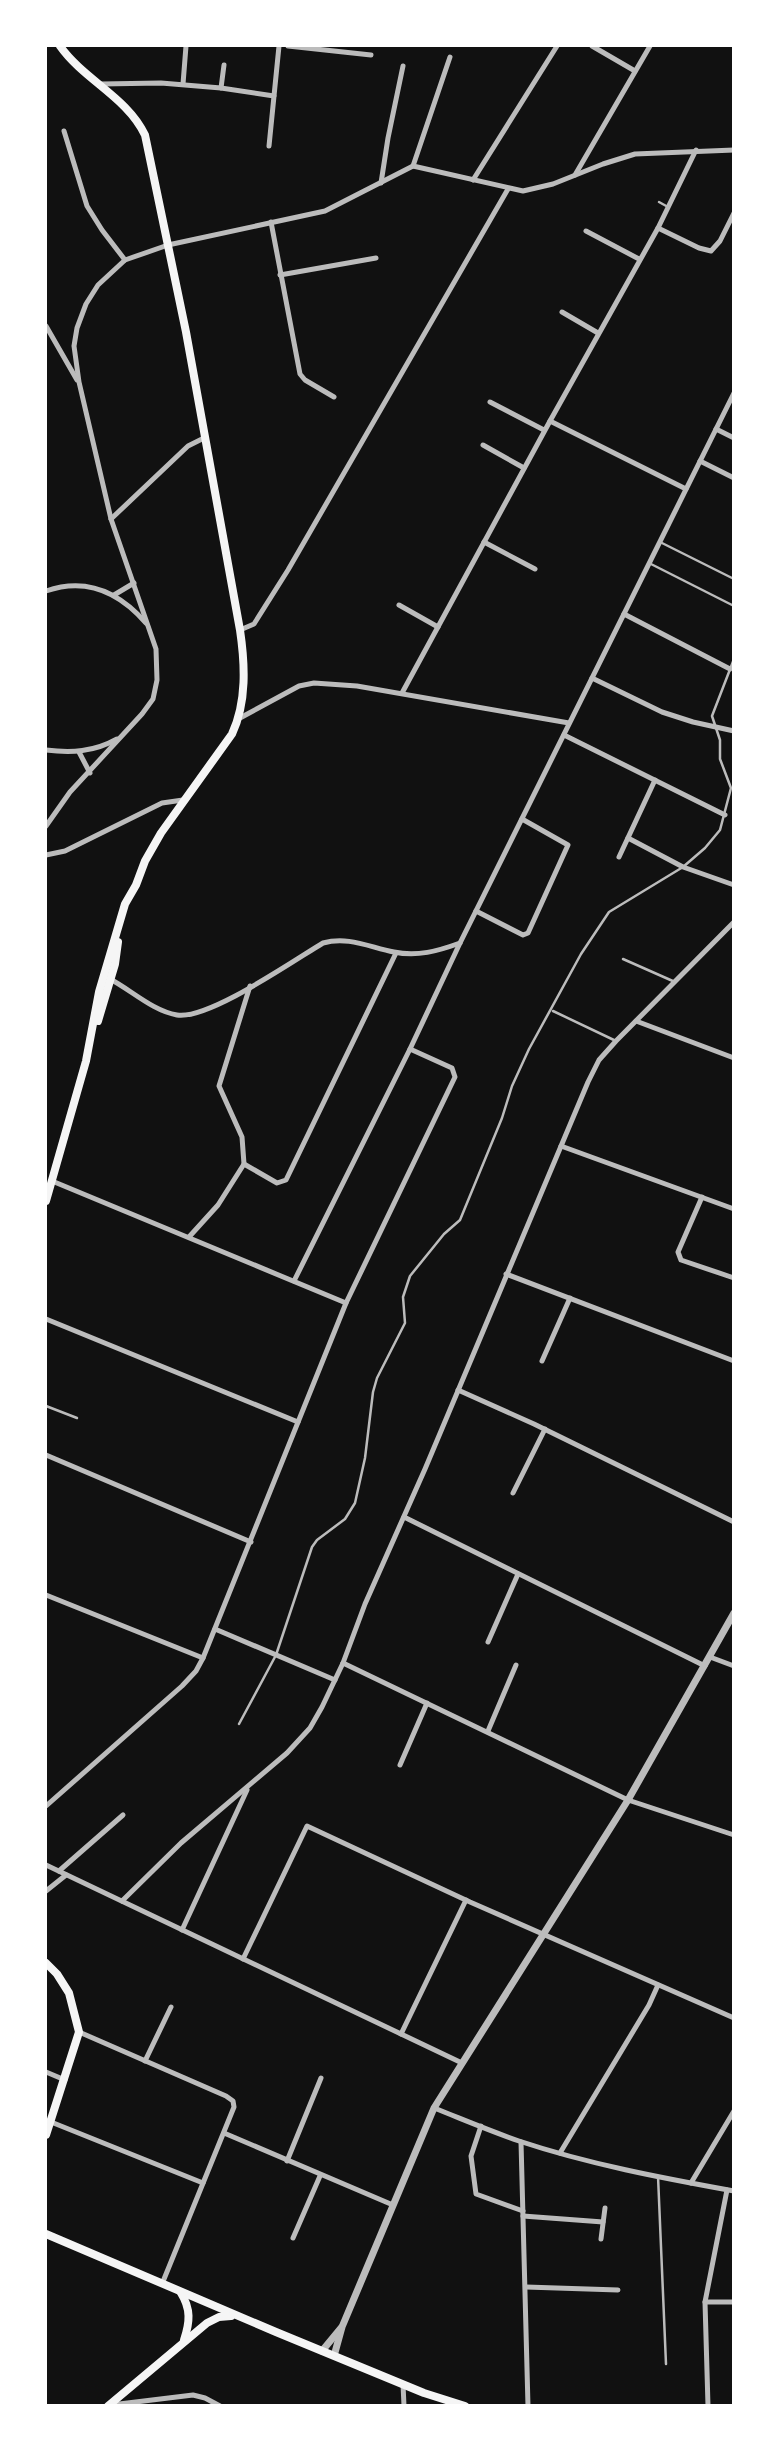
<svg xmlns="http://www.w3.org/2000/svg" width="779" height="2451" viewBox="0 0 779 2451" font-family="Literata,serif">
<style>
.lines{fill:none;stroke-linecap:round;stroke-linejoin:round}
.service{stroke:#bcbcbc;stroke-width:2.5}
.minor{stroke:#bcbcbc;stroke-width:5}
.tertiary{stroke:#bcbcbc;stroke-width:7}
.secondary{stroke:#f5f5f5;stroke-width:8}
</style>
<rect width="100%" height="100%" fill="#111"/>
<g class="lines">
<!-- service -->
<g class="service">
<path d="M 659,202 L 668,207"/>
<path d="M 660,542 L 734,579"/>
<path d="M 649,563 L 734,606"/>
<path d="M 623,959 L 675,982"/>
<path d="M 553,1011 L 616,1041"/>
<path d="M 46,1406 L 77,1418"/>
<path d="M 239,1724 L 276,1655 L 312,1547 L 317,1540 L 345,1519 L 355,1503 L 365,1458 L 373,1392 L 377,1378 L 405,1323 L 403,1297 L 410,1276 L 444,1234 L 460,1220 L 502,1118 L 512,1086 L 529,1049 L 581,954 L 609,912 L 683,867 L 705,848 L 720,830 L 731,788 L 720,759 L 720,740 L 712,716 L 734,659"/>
<path d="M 658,2176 L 666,2364"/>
</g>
<!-- minor -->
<g class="minor">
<path d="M 288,46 L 371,55"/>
<path d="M 592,46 L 635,71"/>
<path d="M 101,84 L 161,83 L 221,88 L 224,65"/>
<path d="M 183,84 L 186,46"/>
<path d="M 221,88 L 274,96"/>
<path d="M 64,131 L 87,206 L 102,230 L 125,260"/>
<path d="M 269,146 L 279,46"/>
<path d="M 413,166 L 450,57"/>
<path d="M 575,175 L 650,46"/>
<path d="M 473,180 L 557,46"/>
<path d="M 381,183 L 388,138 L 403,66"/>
<path d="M 271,222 L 300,374 L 305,380 L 334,397"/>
<path d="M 658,228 L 699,248 L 711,251 L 720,241 L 734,213"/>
<path d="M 586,231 L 639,259"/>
<path d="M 280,275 L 376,258"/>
<path d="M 562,312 L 598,333"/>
<path d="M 46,326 L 77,380"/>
<path d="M 490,402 L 544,430"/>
<path d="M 550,421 L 686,489"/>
<path d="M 716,429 L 734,438"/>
<path d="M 483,445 L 524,468"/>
<path d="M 700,461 L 734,478"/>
<path d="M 111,519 L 188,446 L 206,437"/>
<path d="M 484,542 L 535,569"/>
<path d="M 46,591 C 86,577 119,592 146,623"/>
<path d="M 114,595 L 134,583"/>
<path d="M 399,605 L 438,627"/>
<path d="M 624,614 L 730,669"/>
<path d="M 240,630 L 254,624 L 288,570 L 508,189"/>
<path d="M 592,678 L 662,712 L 693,722 L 734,731"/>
<path d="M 402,693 L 550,421 L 658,228 L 696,150"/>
<path d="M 240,718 L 299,686 L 314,683 L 357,686 L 569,723"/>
<path d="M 564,735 L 725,815"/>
<path d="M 46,750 C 71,753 94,752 117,739"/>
<path d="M 79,752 L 90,773"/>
<path d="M 46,826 L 70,792 L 142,714 L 153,699 L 157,680 L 156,649 L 111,519 L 79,382 L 74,346 L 77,328 L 86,304 L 98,285 L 125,260 L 168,245 L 325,211 L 413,166 L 523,191 L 553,184 L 603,164 L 635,154 L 734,150"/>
<path d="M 628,838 L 683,867 L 734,885"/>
<path d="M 46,855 L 65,851 L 162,803 L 183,800"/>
<path d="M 619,857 L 655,780"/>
<path d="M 476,911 L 523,935 L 528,933 L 568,845 L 522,819"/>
<path d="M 110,979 C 131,990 153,1011 177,1015 C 208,1020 293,961 323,943 C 348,936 369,947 394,952 C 417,957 438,951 460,943"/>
<path d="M 636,1021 L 734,1058"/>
<path d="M 561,1146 L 734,1209"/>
<path d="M 244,1164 L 277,1183 L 286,1180 L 396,953"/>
<path d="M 52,1181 L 346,1303"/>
<path d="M 702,1197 L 678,1252 L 681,1260 L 734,1278"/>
<path d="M 189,1237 L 218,1205 L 244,1164 L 242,1137 L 219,1086 L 250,986"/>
<path d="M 506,1274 L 734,1361"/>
<path d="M 294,1281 L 410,1049 L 460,943 L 734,393"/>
<path d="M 46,1319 L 298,1422"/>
<path d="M 542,1361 L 570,1298"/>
<path d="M 458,1390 L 534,1424 L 734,1522"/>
<path d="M 46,1455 L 251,1542"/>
<path d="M 513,1493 L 545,1429"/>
<path d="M 404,1517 L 705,1666"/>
<path d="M 46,1595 L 203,1658"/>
<path d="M 215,1629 L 335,1680"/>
<path d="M 488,1642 L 518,1574"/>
<path d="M 710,1657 L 734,1666"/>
<path d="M 343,1663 L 628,1800 L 734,1835"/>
<path d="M 488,1731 L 516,1665"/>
<path d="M 400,1765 L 427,1703"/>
<path d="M 46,1806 L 182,1686 L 196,1671 L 203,1658 L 346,1303 L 455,1077 L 452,1068 L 410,1049"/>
<path d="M 46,1865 L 462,2063"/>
<path d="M 59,1871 L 123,1815"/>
<path d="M 46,1891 L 66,1875"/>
<path d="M 122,1901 L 181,1843 L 287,1753 L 310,1728 L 322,1707 L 343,1663 L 365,1604 L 425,1469 L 588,1082 L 599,1060 L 616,1041 L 734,922"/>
<path d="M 182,1930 L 247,1790"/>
<path d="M 243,1959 L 307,1826 L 470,1902 L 734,2018"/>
<path d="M 79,2032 L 226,2096 L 233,2101 L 234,2107 L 162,2284"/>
<path d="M 401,2034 L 466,1900"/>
<path d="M 145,2061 L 171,2007"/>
<path d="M 46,2072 L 65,2080"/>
<path d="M 434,2108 C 462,2119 490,2131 519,2141 C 588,2164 662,2178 734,2191"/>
<path d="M 51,2122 L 203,2183"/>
<path d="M 481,2126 L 471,2156 L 476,2194 L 523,2211"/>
<path d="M 224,2133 L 393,2205"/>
<path d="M 521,2142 L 528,2406"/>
<path d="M 560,2153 L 649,2005 L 658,1985"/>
<path d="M 287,2161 L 321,2078"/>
<path d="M 691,2183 L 734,2111"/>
<path d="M 523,2216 L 603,2222"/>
<path d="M 293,2238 L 320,2176"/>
<path d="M 601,2239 L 605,2208"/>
<path d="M 526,2287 L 618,2290"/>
<path d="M 705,2302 L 734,2302"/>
<path d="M 403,2384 L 404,2406"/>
<path d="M 111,2405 L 193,2395 L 205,2398 L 220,2406"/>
<path d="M 708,2406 L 705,2302 L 727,2190"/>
</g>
<!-- tertiary -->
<g class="tertiary">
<path d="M 322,2351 L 341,2328"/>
<path d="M 334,2356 L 342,2327 L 434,2108 L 628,1800 L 734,1613"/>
</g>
<!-- secondary -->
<g class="secondary">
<path d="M 98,1021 L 115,964 L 118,942"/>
<path d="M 46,1201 L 86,1061 L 99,992 L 125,904 L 136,885 L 145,861 L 161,833 L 232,734 C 247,702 245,664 240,630 L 186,332 L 145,135 C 127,97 84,80 60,46"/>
<path d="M 46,1963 L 57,1974 L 69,1993 L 79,2032 L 46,2135"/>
<path d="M 46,2234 L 276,2332 L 424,2393 L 465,2406"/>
<path d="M 181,2293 C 191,2309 190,2322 184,2340"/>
<path d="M 108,2406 L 207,2323 L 219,2317 L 231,2316"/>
</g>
</g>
<!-- border -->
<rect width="779" height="2451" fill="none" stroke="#ffffff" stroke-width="94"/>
</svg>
